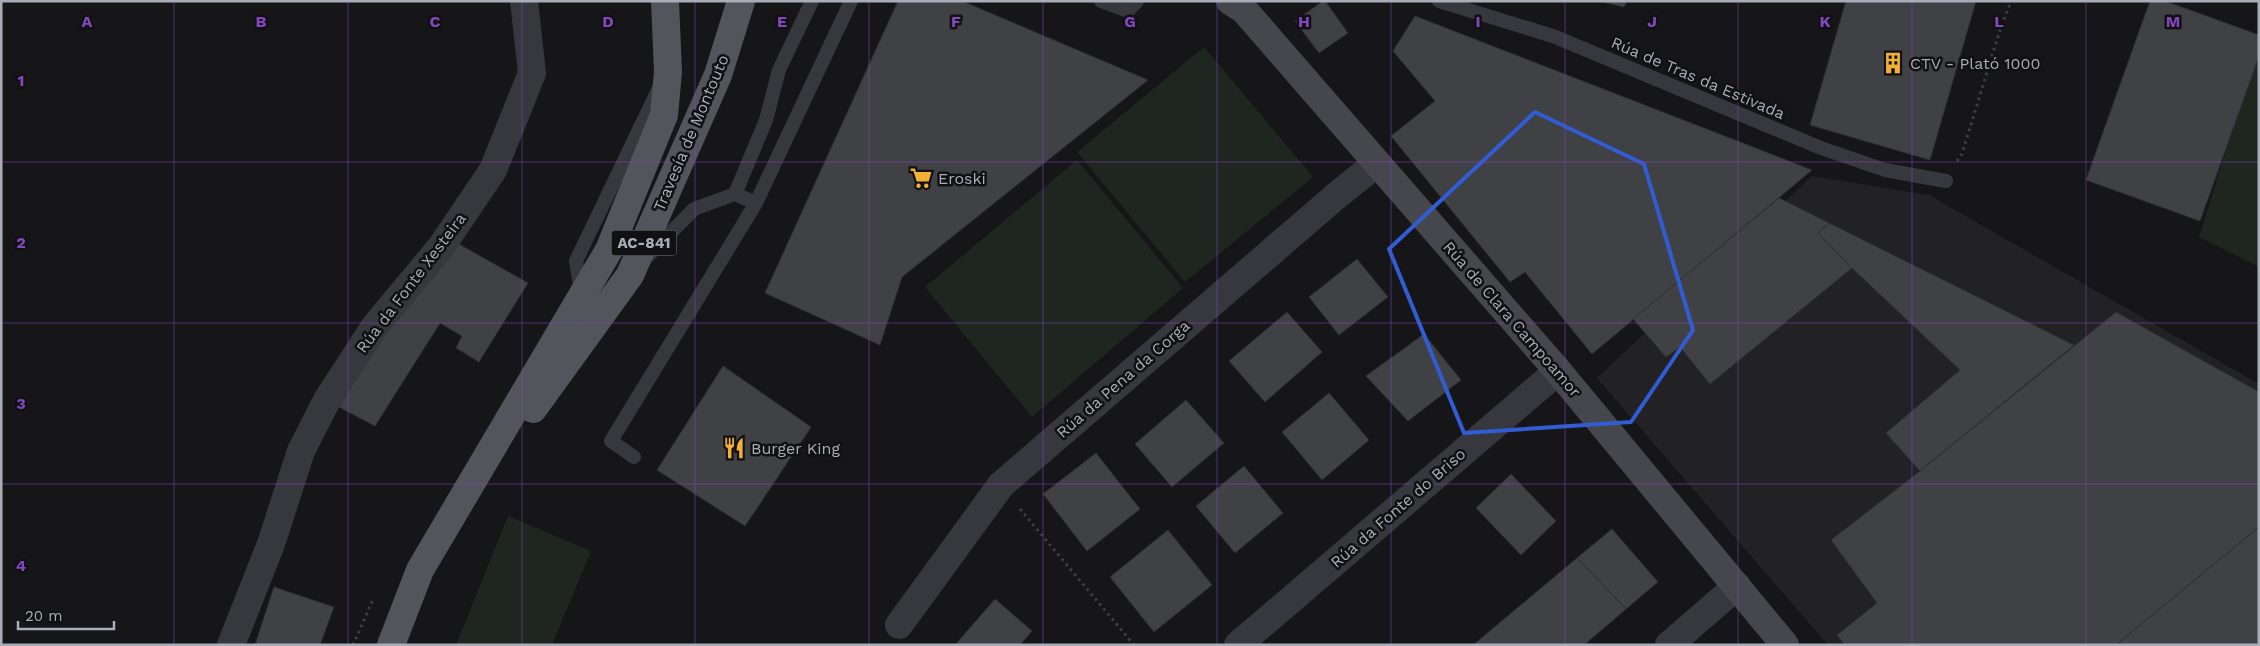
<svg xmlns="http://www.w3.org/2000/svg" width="2260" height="646" viewBox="0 0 2260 646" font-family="'Work Sans',sans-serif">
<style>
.built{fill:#222225}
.green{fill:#1e261f}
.building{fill:#404145;stroke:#303034}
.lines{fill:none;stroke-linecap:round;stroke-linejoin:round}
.path{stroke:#3d3f44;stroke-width:3;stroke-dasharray:2.5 4;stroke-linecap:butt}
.lane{stroke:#37383d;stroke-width:14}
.street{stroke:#37383d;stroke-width:28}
.secondary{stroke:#45474d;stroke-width:28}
.primary{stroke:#53555c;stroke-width:28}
.marked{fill:none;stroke:#325cd3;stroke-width:4;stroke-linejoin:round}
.grid{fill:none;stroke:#8446be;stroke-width:1;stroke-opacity:0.55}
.labels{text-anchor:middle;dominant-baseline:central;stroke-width:5;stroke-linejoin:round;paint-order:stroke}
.shield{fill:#111113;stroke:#7b7e86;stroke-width:1}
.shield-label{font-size:15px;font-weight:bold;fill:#a8adb8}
.poi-label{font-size:16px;fill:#a8adb8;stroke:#111113;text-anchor:start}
.street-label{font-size:16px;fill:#a8adb8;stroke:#111113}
.grid-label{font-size:16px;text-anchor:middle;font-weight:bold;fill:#8446be;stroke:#111113;stroke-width:5;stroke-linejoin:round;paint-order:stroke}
</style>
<rect width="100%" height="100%" fill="#161618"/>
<!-- built -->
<path class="built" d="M 1812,176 L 1929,195 L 2259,384 L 2259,645 L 1828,645 L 1597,378 Z"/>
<!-- green -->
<g class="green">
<path d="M 2259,44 L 2259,267 L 2199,237 Z"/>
<path d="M 1204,47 L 1313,177 L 1185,282 L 1077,152 Z"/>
<path d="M 1077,160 L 1183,288 L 1032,417 L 925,287 Z"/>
<path d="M 508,516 L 591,551 L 552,645 L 456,645 Z"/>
</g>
<!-- building -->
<g class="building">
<path d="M 898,1 L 962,1 L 1148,80 L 902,277 L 880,345 L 765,293 Z"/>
<path d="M 1323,1 L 1325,1 L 1348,33 L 1319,53 L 1295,21 Z"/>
<path d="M 1599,1 L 1627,1 L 1624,7 Z"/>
<path d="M 1846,1 L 1976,1 L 1930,160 L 1810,125 Z"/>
<path d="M 2150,1 L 2165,1 L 2259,35 L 2259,56 L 2200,221 L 2086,180 Z"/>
<path d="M 1415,16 L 1812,170 L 1592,354 L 1525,272 L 1510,282 L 1391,136 L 1435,101 L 1393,51 Z"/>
<path d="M 1779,198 L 1829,223 L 1818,233 L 1852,268 L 1710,384 L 1680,347 L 1666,357 L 1633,319 Z"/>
<path d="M 1829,223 L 2074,345 L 1920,471 L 1886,433 L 1960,370 L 1852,268 L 1818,233 Z"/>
<path d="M 457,243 L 528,283 L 479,362 L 456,348 L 462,336 L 440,323 L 375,426 L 339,407 L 408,293 Z"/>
<path d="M 1357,259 L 1388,297 L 1339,335 L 1309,297 Z"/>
<path d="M 1287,312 L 1322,352 L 1265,402 L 1229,361 Z"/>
<path d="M 2116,312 L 2259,392 L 2259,527 L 2116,645 L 1845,645 L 1837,635 L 1877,603 L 1831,540 L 1920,471 Z"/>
<path d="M 1424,334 L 1461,380 L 1408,421 L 1366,376 Z"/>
<path d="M 723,366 L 811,427 L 745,526 L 657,470 Z"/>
<path d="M 1329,393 L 1369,440 L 1322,480 L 1282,432 Z"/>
<path d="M 1186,400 L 1224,443 L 1172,487 L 1135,444 Z"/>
<path d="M 1096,453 L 1140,509 L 1087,551 L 1043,494 Z"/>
<path d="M 1244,466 L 1283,513 L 1235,553 L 1196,506 Z"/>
<path d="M 1511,474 L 1556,521 L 1521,555 L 1476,508 Z"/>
<path d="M 2259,527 L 2259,645 L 2116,645 Z"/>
<path d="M 1612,529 L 1658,582 L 1626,609 L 1577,558 Z"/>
<path d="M 1168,530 L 1212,585 L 1154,632 L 1110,577 Z"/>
<path d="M 1577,558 L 1626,609 L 1584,645 L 1473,645 Z"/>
<path d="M 274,587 L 334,607 L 320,645 L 255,645 Z"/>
<path d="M 995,599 L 1032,631 L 1020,645 L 955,645 Z"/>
</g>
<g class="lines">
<!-- path -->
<g class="path">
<path d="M 1957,161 L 1962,154 L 1999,33 L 2011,1"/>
<path d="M 1020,509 L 1134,645"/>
<path d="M 353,645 L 374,597"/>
</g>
<!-- lane -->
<g class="lane">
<path d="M 1101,1 L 1128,11 L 1137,1"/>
<path d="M 1439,1 L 1553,36 L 1821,148 L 1885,170 L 1946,181"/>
<path d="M 735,194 L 766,120 L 779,70 L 812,1"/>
<path d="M 645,259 L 694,209 L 735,194 L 756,203"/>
<path d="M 581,292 L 576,261 L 659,88"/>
<path d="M 634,457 L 611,441 L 756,203 L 851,1"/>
</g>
<!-- street -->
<g class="street">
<path d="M 899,625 L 1001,485 L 1335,197 L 1377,163"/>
<path d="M 231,645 L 271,544 L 301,451 L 327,400 L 375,326 L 441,247 L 493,170 L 532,73 L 524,1"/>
<path d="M 1238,645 L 1558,371"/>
<path d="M 1669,645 L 1737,586"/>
</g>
<!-- secondary -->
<path class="secondary" d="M 1230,1 L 1244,10 L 1558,371 L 1785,645"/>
<!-- primary -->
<g class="primary">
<path d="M 533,409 L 630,275 L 718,75 L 741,1"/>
<path d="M 391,645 L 420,570 L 609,250 L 664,115 L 668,72 L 665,1"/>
</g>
</g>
<!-- marked area -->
<path class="marked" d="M 1535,112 L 1644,164 L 1693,330 L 1631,422 L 1464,433 L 1389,249 Z"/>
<!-- grid -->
<path class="grid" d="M 174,1 L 174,645M 348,1 L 348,645M 522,1 L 522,645M 695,1 L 695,645M 869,1 L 869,645M 1043,1 L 1043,645M 1217,1 L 1217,645M 1391,1 L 1391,645M 1565,1 L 1565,645M 1738,1 L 1738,645M 1912,1 L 1912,645M 2086,1 L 2086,645M 1,162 L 2259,162M 1,323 L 2259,323M 1,484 L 2259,484"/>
<!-- icons -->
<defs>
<g id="building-bare" transform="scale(1.725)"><path d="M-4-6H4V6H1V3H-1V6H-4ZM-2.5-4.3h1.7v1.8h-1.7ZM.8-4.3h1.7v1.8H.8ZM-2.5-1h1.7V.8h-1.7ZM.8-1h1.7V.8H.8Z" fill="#f2b134" stroke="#111113" stroke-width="2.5" paint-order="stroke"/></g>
<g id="supermarket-bare" transform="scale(1.725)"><path d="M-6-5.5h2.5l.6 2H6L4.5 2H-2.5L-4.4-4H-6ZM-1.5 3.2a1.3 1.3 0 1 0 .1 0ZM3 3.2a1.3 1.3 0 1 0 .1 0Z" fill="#f2b134" stroke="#111113" stroke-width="2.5" paint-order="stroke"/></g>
<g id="restaurant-bare" transform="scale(1.725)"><path d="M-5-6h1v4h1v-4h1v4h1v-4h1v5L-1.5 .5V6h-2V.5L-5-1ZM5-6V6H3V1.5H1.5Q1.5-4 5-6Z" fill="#f2b134" stroke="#111113" stroke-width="2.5" paint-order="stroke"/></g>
</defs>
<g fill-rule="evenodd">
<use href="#building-bare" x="1893" y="63"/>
<use href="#supermarket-bare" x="921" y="178"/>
<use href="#restaurant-bare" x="734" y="448"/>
</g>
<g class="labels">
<!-- shield labels -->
<rect class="shield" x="611.5" y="230.5" width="65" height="25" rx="4"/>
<g class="shield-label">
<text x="644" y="243">AC-841</text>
</g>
<!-- poi labels -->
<g class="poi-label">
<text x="1910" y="63">CTV - Plató 1000</text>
<text x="938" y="178">Eroski</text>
<text x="751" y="448">Burger King</text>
</g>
<!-- street labels -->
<g class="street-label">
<text transform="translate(1698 78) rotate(23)">Rúa de Tras da Estivada</text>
<text transform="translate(691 133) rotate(-67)">Travesía de Montouto</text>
<text transform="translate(411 283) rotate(-53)">Rúa da Fonte Xesteira</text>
<text transform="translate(1512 319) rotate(49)">Rúa de Clara Campoamor</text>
<text transform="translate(1123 379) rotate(-41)">Rúa da Pena da Corga</text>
<text transform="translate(1398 508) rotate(-41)">Rúa da Fonte do Briso</text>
</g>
</g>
<g class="grid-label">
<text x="87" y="27">A</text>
<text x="261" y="27">B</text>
<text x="435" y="27">C</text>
<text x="608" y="27">D</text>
<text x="782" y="27">E</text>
<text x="956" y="27">F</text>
<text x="1130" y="27">G</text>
<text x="1304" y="27">H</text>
<text x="1478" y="27">I</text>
<text x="1652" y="27">J</text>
<text x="1825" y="27">K</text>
<text x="1999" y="27">L</text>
<text x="2173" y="27">M</text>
<text x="21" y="86">1</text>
<text x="21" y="248">2</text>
<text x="21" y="409">3</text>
<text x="21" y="571">4</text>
</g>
<!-- border -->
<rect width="2260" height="646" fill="none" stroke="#a8adb8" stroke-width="5"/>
<!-- scale -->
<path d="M18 621v8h96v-8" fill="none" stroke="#a8adb8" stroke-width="2.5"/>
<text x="25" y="621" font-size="15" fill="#a8adb8" stroke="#111113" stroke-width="4" paint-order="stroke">20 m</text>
</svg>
